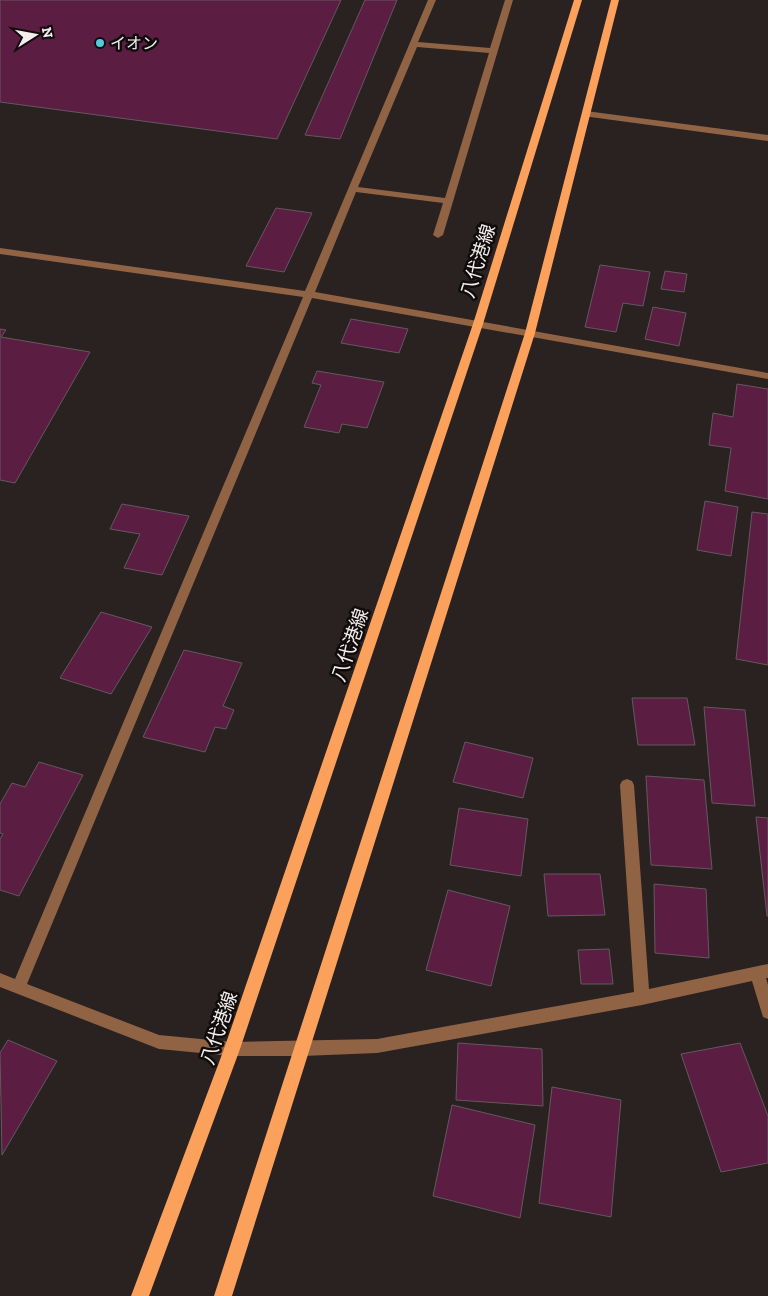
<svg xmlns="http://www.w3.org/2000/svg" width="768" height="1296" viewBox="0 0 768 1296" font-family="'Zilla Slab','Noto Sans JP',serif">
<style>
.building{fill:#5c1d43;stroke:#63595e}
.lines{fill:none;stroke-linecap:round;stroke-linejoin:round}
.minor{fill:#8f6344;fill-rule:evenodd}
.major{fill:#fca15c;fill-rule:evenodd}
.poi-dot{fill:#54cadd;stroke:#100c0c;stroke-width:2}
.labels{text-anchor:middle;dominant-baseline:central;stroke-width:5;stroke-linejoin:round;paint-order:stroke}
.far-poi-label{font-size:16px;fill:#f4eded;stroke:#100c0c;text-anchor:start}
.street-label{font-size:19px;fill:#f4eded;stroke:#100c0c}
</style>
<rect width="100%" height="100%" fill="#2a2121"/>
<!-- building -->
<g class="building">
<path d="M 0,0 L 341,0 L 277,139 L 0,102 Z"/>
<path d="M 365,0 L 397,0 L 340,139 L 305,135 Z"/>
<path d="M 276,208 L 312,213 L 284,272 L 246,266 Z"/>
<path d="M 600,265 L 650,272 L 643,306 L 623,303 L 616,332 L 585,327 Z"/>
<path d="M 665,271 L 687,274 L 684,292 L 661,289 Z"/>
<path d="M 653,307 L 686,313 L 679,346 L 645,339 Z"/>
<path d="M 351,319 L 408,329 L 399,353 L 341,343 Z"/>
<path d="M 0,329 L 6,330 L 1,337 L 90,352 L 15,483 L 0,480 Z"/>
<path d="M 317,371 L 384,382 L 367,428 L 342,424 L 339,433 L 304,427 L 321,385 L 312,383 Z"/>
<path d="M 737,384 L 768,389 L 768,499 L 725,491 L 731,448 L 709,445 L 713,413 L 733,417 Z"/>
<path d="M 705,501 L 738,507 L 731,556 L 697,550 Z"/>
<path d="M 122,504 L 189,516 L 162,575 L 124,568 L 140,534 L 110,529 Z"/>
<path d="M 752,512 L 768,514 L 768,665 L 736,659 Z"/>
<path d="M 101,612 L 152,627 L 111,694 L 60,678 Z"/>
<path d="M 184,650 L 242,663 L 223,706 L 234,710 L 226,729 L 215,727 L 205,752 L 143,737 Z"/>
<path d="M 632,698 L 687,698 L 695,745 L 638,745 Z"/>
<path d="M 704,707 L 745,710 L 755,806 L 712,803 Z"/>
<path d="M 465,742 L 533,758 L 523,798 L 453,782 Z"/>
<path d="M 39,762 L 83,775 L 19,896 L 0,890 L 0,839 L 3,834 L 0,833 L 0,804 L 12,783 L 25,787 Z"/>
<path d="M 646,776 L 704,780 L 712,869 L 651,865 Z"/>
<path d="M 459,808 L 528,819 L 521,876 L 450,865 Z"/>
<path d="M 756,817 L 768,818 L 768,916 L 767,916 Z"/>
<path d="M 544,874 L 600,874 L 605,915 L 548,916 Z"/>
<path d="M 654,884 L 706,889 L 709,958 L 655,953 Z"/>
<path d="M 448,890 L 510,906 L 491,986 L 426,970 Z"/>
<path d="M 609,949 L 613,984 L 581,984 L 578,950 Z"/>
<path d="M 8,1040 L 57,1061 L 2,1155 L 0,1053 Z"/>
<path d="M 458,1043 L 542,1049 L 543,1106 L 456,1100 Z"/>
<path d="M 740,1043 L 768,1116 L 768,1163 L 721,1172 L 681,1054 Z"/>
<path d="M 552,1087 L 621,1100 L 611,1217 L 539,1203 Z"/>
<path d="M 452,1105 L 535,1125 L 520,1218 L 433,1196 Z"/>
</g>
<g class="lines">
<!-- minor -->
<g class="minor">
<path d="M 428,0 L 436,0 L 418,42 L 490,48 L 505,0 L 513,0 L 443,235 L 438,238 L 433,235 L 443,203 L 356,192 L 315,292 L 768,373 L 768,379 L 312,298 L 27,984 L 159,1035 L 232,1042 L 377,1039 L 634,992 L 620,785 L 622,781 L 627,779 L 632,781 L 634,785 L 649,989 L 768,964 L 768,978 L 766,978 L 768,985 L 768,1019 L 763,1017 L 752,981 L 642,1005 L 377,1053 L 303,1056 L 232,1056 L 159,1049 L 0,987 L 0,973 L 15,979 L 303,297 L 0,254 L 0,248 L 305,291 ZM 417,47 L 489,53 L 445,198 L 358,187 Z"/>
<path d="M 586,111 L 768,135 L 768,141 L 583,116 L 582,114 Z"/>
</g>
<!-- major -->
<g class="major">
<path d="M 574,0 L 582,0 L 483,324 L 240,1049 L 149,1296 L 131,1296 L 224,1049 L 473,324 Z"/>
<path d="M 611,0 L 619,0 L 535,333 L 232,1296 L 214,1296 L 525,333 Z"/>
</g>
</g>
<!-- markers -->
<circle class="poi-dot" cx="100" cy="43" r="5"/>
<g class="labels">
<!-- far-poi labels -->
<g class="far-poi-label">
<text x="110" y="43">イオン</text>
</g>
<!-- street labels -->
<g class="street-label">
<text transform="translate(478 261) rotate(-73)">八代港線</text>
<text transform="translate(350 645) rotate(-71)">八代港線</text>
<text transform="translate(219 1028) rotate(-71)">八代港線</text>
</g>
</g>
<!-- north arrow -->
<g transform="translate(35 35) rotate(79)" stroke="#100c0c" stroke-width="4" paint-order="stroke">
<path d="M0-4L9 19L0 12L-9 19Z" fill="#f4eded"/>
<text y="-8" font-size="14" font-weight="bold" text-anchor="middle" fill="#f4eded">N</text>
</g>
</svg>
